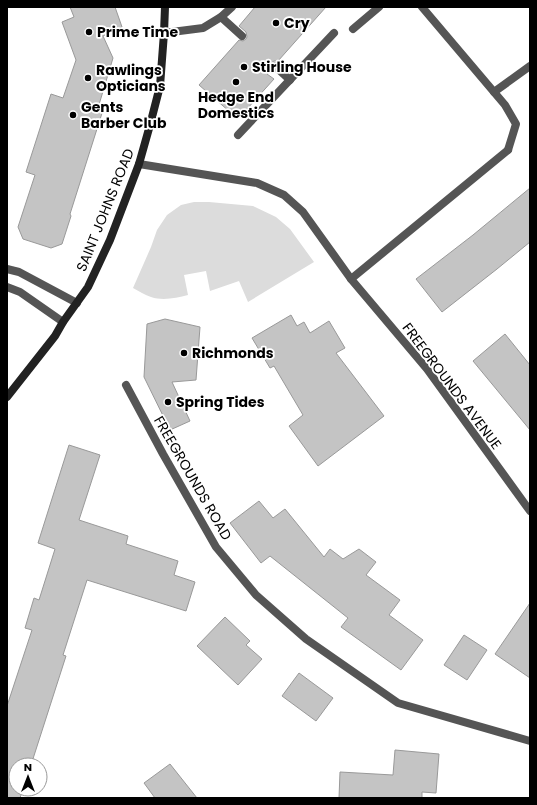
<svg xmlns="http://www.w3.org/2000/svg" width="537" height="805" viewBox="0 0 537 805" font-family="Poppins,sans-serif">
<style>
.green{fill:#dcdcdc}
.building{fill:#c4c4c4;stroke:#999}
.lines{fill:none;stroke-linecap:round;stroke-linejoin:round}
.lane{stroke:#555;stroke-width:8}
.street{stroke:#555;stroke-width:8}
.secondary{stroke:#222;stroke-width:8}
.poi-dot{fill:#000;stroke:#fff;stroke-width:1.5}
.labels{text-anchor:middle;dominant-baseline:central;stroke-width:3.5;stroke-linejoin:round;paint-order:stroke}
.poi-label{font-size:14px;font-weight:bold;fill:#000;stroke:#fff;text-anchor:start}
.street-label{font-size:14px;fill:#000;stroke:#fff}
</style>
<rect width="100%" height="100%" fill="#fff"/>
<!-- green -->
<path class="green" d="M 194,202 L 209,202 L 253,206 L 276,217 L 290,229 L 314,262 L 248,302 L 239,281 L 210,291 L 206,271 L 184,275 L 188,295 C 176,298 163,301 151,297 C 145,295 139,291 133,288 L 151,247 L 157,230 L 167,215 L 181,205 Z"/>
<!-- building -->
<g class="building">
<path d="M 70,7 L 115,7 L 122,27 L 103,36 L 113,58 L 98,108 L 103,110 L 70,214 L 71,216 L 62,244 L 51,248 L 23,239 L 18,227 L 35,175 L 26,172 L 51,94 L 63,98 L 76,60 L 62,22 L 74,17 Z"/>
<path d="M 255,7 L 326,7 L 278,61 L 274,61 L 271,63 L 270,65 L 271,69 L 267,74 L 274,79 L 238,119 L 199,85 L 239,40 L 243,41 L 246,39 L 247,37 L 246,32 L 239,26 Z"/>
<path d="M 530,188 L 530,242 L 497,269 L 442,312 L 416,279 L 473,235 Z"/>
<path d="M 291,315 L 297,326 L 304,322 L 310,333 L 329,321 L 345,348 L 336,353 L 384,416 L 318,466 L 289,426 L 303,415 L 274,366 L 270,368 L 252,338 Z"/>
<path d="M 165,319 L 200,327 L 196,380 L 172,382 L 190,421 L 170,430 L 144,377 L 147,324 Z"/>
<path d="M 505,334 L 530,365 L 530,430 L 473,361 Z"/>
<path d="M 69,445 L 100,455 L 79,520 L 128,536 L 126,544 L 178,561 L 174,575 L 195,582 L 186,611 L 87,580 L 63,655 L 66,656 L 31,765 L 16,765 L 16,789 L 23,789 L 20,798 L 7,798 L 7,706 L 32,630 L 25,628 L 34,598 L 39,600 L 55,549 L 38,543 Z"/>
<path d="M 259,501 L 273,518 L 285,509 L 324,557 L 330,549 L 343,559 L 359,549 L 376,562 L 366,575 L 400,600 L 389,615 L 423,640 L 401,670 L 341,627 L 348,618 L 270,556 L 261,563 L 230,523 Z"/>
<path d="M 530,603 L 530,678 L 495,654 Z"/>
<path d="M 225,617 L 250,641 L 246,645 L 262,659 L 238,685 L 197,646 Z"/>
<path d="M 464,635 L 487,650 L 467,680 L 444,665 Z"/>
<path d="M 299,673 L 333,698 L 316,721 L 282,696 Z"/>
<path d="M 395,750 L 439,754 L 436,793 L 422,792 L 422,798 L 339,798 L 340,772 L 393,775 Z"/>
<path d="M 170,764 L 197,798 L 155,798 L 144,783 Z"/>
</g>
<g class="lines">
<!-- lane -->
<g class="lane">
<path d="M 422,7 L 505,105 L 516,124 L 508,150"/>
<path d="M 221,17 L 242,36"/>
<path d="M 353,29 L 379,7"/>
<path d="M 164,33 L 203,28 L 221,17 L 232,7"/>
<path d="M 275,66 L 290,80"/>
<path d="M 494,92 L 530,66"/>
<path d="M 238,135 L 334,33"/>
<path d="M 7,269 L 19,272 L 77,303"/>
<path d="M 7,287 L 20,292 L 63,322"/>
</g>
<!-- street -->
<g class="street">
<path d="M 139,164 L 257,183 L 284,195 L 303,212 L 351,279 L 427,369 L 530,511"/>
<path d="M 351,279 L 508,150"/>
<path d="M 126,385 L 163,454 L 216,547 L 256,595 L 306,639 L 398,703 L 530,741"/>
</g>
<!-- secondary -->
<path class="secondary" d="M 7,397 L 55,336 L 63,322 L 88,287 L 110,240 L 139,164 L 150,125 L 160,86 L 164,33 L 165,7"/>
</g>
<!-- markers -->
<g class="poi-dot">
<circle cx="276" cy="23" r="4"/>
<circle cx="89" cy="32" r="4"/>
<circle cx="244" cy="67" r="4"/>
<circle cx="88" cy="78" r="4"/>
<circle cx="236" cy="82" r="4"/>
<circle cx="73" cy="115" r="4"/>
<circle cx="184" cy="353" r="4"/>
<circle cx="168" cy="402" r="4"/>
</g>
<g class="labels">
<!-- poi labels -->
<g class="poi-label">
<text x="284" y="23">Cry</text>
<text x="97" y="32">Prime Time</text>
<text x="252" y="67">Stirling House</text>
<text x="96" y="70">Rawlings<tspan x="96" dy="16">Opticians</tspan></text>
<text x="236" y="97" text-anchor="middle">Hedge End<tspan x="236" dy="16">Domestics</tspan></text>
<text x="81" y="107">Gents<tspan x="81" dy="16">Barber Club</tspan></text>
<text x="192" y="353">Richmonds</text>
<text x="176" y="402">Spring Tides</text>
</g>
<!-- street labels -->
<g class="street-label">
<text transform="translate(105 210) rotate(-68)">SAINT JOHNS ROAD</text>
<text transform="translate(452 386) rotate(53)">FREEGROUNDS AVENUE</text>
<text transform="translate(193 478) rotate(60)">FREEGROUNDS ROAD</text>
</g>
</g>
<!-- border -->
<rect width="537" height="805" fill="none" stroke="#000000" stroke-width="16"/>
<!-- north arrow -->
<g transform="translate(28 777)"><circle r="19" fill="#ffffff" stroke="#999999"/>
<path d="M0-3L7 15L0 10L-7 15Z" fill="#000000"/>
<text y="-6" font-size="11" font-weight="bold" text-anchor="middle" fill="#000000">N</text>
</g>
</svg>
